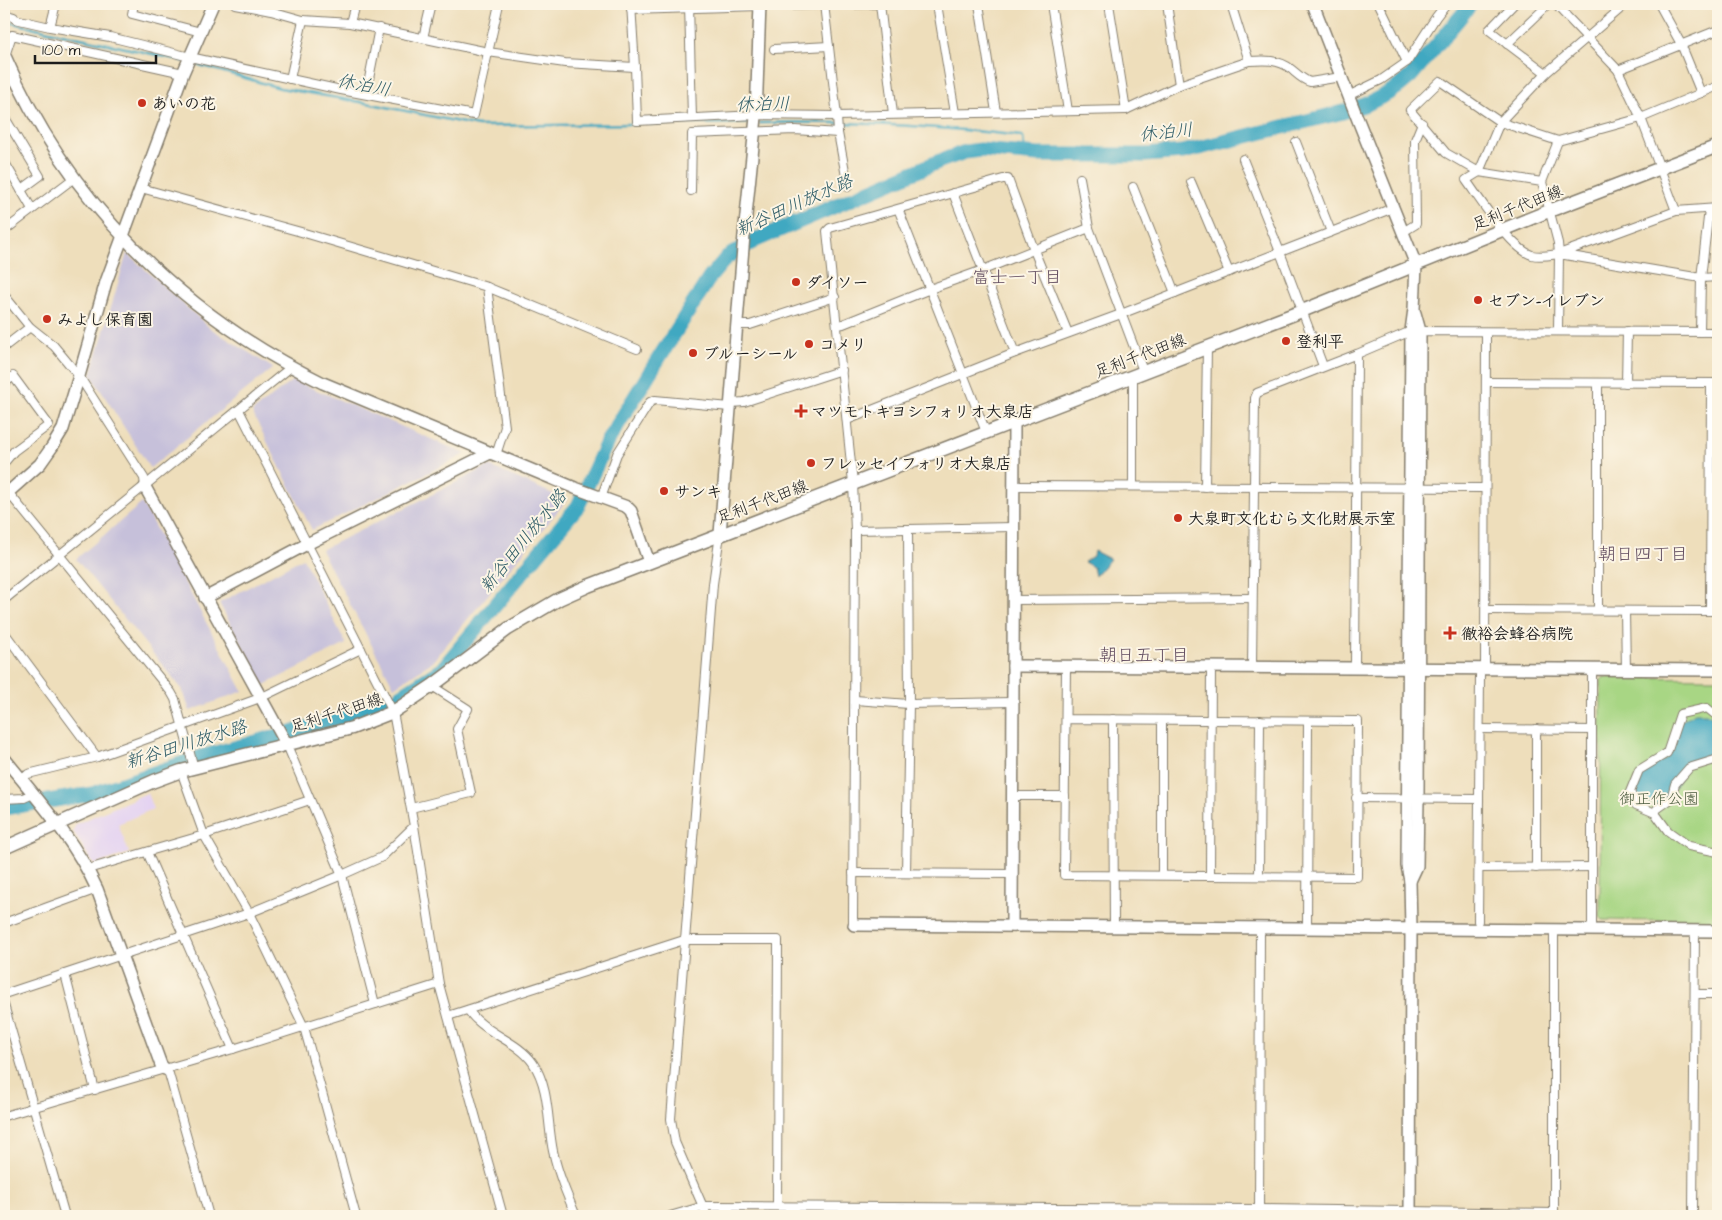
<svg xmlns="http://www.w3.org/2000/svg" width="1722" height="1220" font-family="'Architects Daughter','Klee One',sans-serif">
	<rect width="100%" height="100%" fill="#fcf5e5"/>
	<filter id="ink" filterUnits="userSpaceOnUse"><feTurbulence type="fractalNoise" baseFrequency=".02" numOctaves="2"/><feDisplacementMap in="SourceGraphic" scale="10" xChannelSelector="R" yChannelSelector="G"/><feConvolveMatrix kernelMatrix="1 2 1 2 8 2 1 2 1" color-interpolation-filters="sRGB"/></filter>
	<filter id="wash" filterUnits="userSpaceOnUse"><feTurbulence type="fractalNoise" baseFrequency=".0096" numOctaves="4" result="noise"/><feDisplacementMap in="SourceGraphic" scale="20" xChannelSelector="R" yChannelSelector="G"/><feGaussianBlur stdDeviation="1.12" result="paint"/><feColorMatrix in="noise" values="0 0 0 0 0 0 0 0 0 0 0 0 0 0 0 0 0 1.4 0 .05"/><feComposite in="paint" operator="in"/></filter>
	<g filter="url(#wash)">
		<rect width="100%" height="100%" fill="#eedebb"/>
		<path fill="#e4d3f2" d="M147,793l6,16 -35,15 11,29 -35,12 -21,-34 3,-7z"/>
		<g fill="#c6c0da">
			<path d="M127,253l83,75 63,40 -123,100 -59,-93z"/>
			<path d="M293,380l173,74 -154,76 -60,-118z"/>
			<path d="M489,466l78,34 -135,162 -38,25 -73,-137z"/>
			<path d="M142,503l101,188 -53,20 -8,-22 -106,-130z"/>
			<path d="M303,558l43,86 -82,41 -45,-82z"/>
		</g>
		<path fill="#a8d684" stroke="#627950" d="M1604,677l114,1v244l-115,-2 -3,-3 1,-237z"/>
		<g fill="#41a8c1" stroke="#2e626e">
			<path d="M1094,551l16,8 -15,17 -2,-9 -9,-5 9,-6z"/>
			<path d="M1695,713h11l12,7v37l-30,8 -20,32 -12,7 -18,-3 -3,-3 5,-19 11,-14 14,-5 7,-10 2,-15 8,-15z"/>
		</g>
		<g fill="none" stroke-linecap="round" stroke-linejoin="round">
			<g stroke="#41a8c1" stroke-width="2.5">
				<path d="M4,21l180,40"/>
				<path d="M192,63l88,25 92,16 106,22 159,-2"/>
				<path d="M760,123c87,-2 174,3 261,13l2,2 2,16"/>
				<path d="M650,124l102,-1"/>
			</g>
			<path stroke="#41a8c1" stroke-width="15" d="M4,808l88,-14 109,-37 154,-42 41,-16 46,-30 136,-163 29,-64 50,-81 53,-84 17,-20 29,-17 184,-79 25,-9 16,-2 57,5h107l38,-3 160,-40 24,-8 18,-9 13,-8 13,-11 60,-72"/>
		</g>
	</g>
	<g filter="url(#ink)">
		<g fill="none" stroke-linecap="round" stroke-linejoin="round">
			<g stroke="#857d6c" stroke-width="10">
				<g id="street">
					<path d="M134,4l-2,10 69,18"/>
					<path d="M235,4l36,7 32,9 47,3 138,29 77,11 70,4 -4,-63"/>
					<path d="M689,4l3,114"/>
					<path d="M824,4l13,112 1,17 10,54"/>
					<path d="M880,4l13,110"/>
					<path d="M937,4l18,109"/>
					<path d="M979,4l17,108"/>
					<path d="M1051,4l17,107"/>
					<path d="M1109,4l17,106"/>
					<path d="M1167,4l12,81"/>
					<path d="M1379,4l28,58"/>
					<path d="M1514,4l-25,26 57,43"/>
					<path d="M1555,4l63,66 23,48 35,93 42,-3"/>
					<path d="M1626,4l-80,69 -46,49 -21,50 -33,-19 -36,-43 30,-29 60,41 58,19 83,-23 77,-32"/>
					<path d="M1659,4l22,40 20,49"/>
					<path d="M631,10l129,-4 120,-2"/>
					<path d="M4,14l10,3 1,2 35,8 60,10 80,20 151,33 133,25 25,-111"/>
					<path d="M350,23l5,-19"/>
					<path d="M50,27l6,-23"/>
					<path d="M423,38l8,-34"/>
					<path d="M1507,44l42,-40"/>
					<path d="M774,49l55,-3"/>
					<path d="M5,56l7,-21 171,38"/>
					<path d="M1249,61c15,-1 30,-2 42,8 6,5 12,11 19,13l31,-5"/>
					<path d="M635,67l2,54 119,-6 81,1 289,-6 53,-25 70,-24 -18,-57"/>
					<path d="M1618,70l100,-40"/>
					<path d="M290,79l13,-59"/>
					<path d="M4,84l10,-5"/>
					<path d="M366,94l13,-66"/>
					<path d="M1348,96l33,-16 26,-18 29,-45 10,-13"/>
					<path d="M4,116l36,60 -19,14"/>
					<path d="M1558,141l-16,41 16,61 1,11 117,-43"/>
					<path d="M1296,142l35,90"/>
					<path d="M4,161l28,48"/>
					<path d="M1080,178l9,50"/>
					<path d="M1191,182l38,90"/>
					<path d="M1542,182l-63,-10 -13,8c13,18 45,69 66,75 8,2 19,0 27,-1"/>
					<path d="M1133,187l42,106"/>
					<path d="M141,188l160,44 186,55 150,62"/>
					<path d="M691,191l1,-57 103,-4 43,3"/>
					<path d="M953,193l62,160"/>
					<path d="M899,211l87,221"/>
					<path d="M4,231l70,-53"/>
					<path d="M1403,232l13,-8 -1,-84 7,-17"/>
					<path d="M487,287l18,140 -9,28"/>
					<path d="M4,295l26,32 24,19 25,30 65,102 1,9"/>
					<path d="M737,325h13l85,-28"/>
					<path d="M838,325l5,-1 87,-35 53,-19 106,-42 54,143"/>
					<path d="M1558,330l1,-76 142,24 17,-1"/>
					<path d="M1700,332l1,-54 8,-69"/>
					<path d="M4,347l26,-20"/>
					<path d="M1323,366l-43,-114 113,-44"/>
					<path d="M1133,375v111"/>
					<path d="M1486,382l232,1"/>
					<path d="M1626,383l1,-52"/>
					<path d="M4,384l9,-8 36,49 -35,26 -10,12"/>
					<path d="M731,403l13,-1 98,-32"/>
					<path d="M239,410l154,302 21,114 25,158 64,232"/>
					<path d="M847,420l168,-67 106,-39 159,-62 -37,-93"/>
					<path d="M1013,486l472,2"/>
					<path d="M1205,487l2,-140"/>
					<path d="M8,492l163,200 4,7 19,69"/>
					<path d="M601,498l16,-44 33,-52 5,-2 75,7"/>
					<path d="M855,530l158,-3"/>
					<path d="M4,600l287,-233"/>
					<path d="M1014,600l238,-2"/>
					<path d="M1486,610l232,1"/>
					<path d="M1598,610v-227"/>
					<path d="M1625,611l1,59"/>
					<path d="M1710,611l1,-228"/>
					<path d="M4,632l93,125"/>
					<path d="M1252,668l3,-270 2,-5 100,-39 54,-23 307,1"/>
					<path d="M1355,668l2,-314"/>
					<path d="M1485,669l1,-337"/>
					<path d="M855,700l54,4 103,-2"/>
					<path d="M1718,717l-11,-9 -27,6 -13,39 -28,17 -9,22 6,13 19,8 13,18 21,15 29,6"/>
					<path d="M1066,719l292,2 -1,156 -293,-2 2,-208"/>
					<path d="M1113,719l1,208"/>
					<path d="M1162,720v155"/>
					<path d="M1480,729l112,1"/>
					<path d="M287,745l55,130 33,129"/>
					<path d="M181,771l23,64 45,78 55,114 52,189"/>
					<path d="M22,780l6,-6 69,-17 163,-59 101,-49"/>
					<path d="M1012,796h53"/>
					<path d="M1356,798l123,1"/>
					<path d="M4,799l20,-1 9,-4"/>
					<path d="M411,808l60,-15 -14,-64 11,-20 -36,-23"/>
					<path d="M1655,813l2,-4 14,-10 4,-15 14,-16 29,-9"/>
					<path d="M147,852l86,197"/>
					<path d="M1479,868l113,-1"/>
					<path d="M1536,868v-139"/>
					<path d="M88,869l116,-34 106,-35"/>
					<path d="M853,873l159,1"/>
					<path d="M906,873l3,-169 -1,-174"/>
					<path d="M1210,876l1,-209"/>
					<path d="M1259,876l1,-156"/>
					<path d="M1478,921l2,-246"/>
					<path d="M4,923l93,-34"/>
					<path d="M854,925l-1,-2 2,-393 -2,-47 -26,-252 3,-3 173,-49h5l28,76 32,78"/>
					<path d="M1307,928l1,-207"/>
					<path d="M1592,930v-260"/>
					<path d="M65,974l30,116"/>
					<path d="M4,994l245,-81 93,-38 40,-18 32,-31"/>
					<path d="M1695,994h23"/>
					<path d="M4,1005l61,211"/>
					<path d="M468,1010c3,4 6,8 10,11 16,15 42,23 55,42 17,25 14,59 20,88 5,23 14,44 23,65"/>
					<path d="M448,1016l236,-76h94l-1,266"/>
					<path d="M165,1069l4,5 40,142"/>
					<path d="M4,1116l229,-67 206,-65"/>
					<path d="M670,1216l34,-10 555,3 295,4v-284"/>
					<path d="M707,1216l-32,-74 -4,-23 42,-535 7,-50"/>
					<path d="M1259,1216l1,-288"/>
					<path d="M1693,1216l2,-286"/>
				</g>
			</g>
			<g stroke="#857d6c" stroke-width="14">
				<g id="secondary">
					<path d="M1313,4l45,116 58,145 -2,44 -3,22 -4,535 3,15 1,48 -1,287"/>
					<path d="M4,54c63,147 176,259 319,329l252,105 52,19 4,4 18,51"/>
					<path d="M145,487l142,258"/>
					<path d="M4,496l36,-32 12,-17 11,-18 16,-53 27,-94 77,-209 30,-69"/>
					<path d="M720,534l24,-299 12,-118 4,-113"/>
					<path d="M205,598l102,-54 183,-91"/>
					<path d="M1013,666l705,4"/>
					<path d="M4,758c34,42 70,81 93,131l64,176 4,4"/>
					<path d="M1410,881l7,-15 1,-67 2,-468 -5,-18"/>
					<path d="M854,925l864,6"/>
					<path d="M1012,926l2,-505"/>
				</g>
			</g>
			<g stroke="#857d6c" stroke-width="15">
				<path id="primary" d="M4,848l150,-67 27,-10 171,-43 41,-16 39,-26 76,-57 51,-30 29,-13 714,-275 247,-100 169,-65"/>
			</g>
			<use href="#street" stroke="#fff" stroke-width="8"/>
			<use href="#secondary" stroke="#fff" stroke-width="11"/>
			<use href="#primary" stroke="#fff" stroke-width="12"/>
		</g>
	</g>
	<g fill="#c8321e" stroke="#fcf5e5" stroke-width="2">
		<circle cx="142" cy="103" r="5"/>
		<circle cx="796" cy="282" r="5"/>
		<circle cx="1478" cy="300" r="5"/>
		<circle cx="47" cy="319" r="5"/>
		<circle cx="1286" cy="341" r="5"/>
		<circle cx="809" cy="344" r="5"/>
		<circle cx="693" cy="353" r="5"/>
		<path d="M798.5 403.5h5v5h5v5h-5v5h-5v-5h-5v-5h5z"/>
		<circle cx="811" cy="463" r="5"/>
		<circle cx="664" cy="491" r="5"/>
		<circle cx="1178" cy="518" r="5"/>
		<path d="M1447.5 625.5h5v5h5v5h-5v5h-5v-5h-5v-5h5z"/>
	</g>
	<g text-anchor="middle" stroke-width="4" stroke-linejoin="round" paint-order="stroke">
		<g font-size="16" font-weight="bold" fill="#1c1c1c" stroke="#fcf5e5" text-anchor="start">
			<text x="152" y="109">あいの花</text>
			<text x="806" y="288">ダイソー</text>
			<text x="1488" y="306">セブン-イレブン</text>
			<text x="57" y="325">みよし保育園</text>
			<text x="1296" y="347">登利平</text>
			<text x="819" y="350">コメリ</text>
			<text x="703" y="359">ブルーシール</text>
			<text x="811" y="417">マツモトキヨシフォリオ大泉店</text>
			<text x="821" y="469">フレッセイフォリオ大泉店</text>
			<text x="674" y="497">サンキ</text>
			<text x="1188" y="524">大泉町文化むら文化財展示室</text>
			<text x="1461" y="639">徹裕会蜂谷病院</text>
		</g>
		<g font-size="16" fill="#1c1c1c" stroke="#fcf5e5">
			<text transform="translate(1517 207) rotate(-22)" y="6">足利千代田線</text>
			<text transform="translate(1140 355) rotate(-21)" y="6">足利千代田線</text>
			<text transform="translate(762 501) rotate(-21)" y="6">足利千代田線</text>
			<text transform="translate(336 712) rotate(-18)" y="6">足利千代田線</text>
		</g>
		<g font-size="16" fill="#4d5d40" stroke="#fcf5e5">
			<text x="1659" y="804">御正作公園</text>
		</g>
		<g font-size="18" font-style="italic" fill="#2d5b66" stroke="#fcf5e5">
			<text transform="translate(364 85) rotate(11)" y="6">休泊川</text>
			<text transform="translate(763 104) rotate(-1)" y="6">休泊川</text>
			<text transform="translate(1166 132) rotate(-6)" y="6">休泊川</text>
			<text transform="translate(794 205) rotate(-24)" y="6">新谷田川放水路</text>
			<text transform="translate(523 541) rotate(-51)" y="6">新谷田川放水路</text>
			<text transform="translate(186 744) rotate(-17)" y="6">新谷田川放水路</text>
		</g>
		<g font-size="18" fill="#634e61" stroke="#fcf5e5">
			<text x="1017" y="283">富士一丁目</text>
			<text x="1643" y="560">朝日四丁目</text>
			<text x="1144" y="661">朝日五丁目</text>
		</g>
	</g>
	<rect width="1722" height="1220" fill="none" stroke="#fcf5e5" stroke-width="20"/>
	<path d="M35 55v8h121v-8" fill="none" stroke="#1c1c1c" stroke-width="2.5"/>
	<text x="42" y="55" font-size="15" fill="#1c1c1c" stroke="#fcf5e5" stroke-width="4" paint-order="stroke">100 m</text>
</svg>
